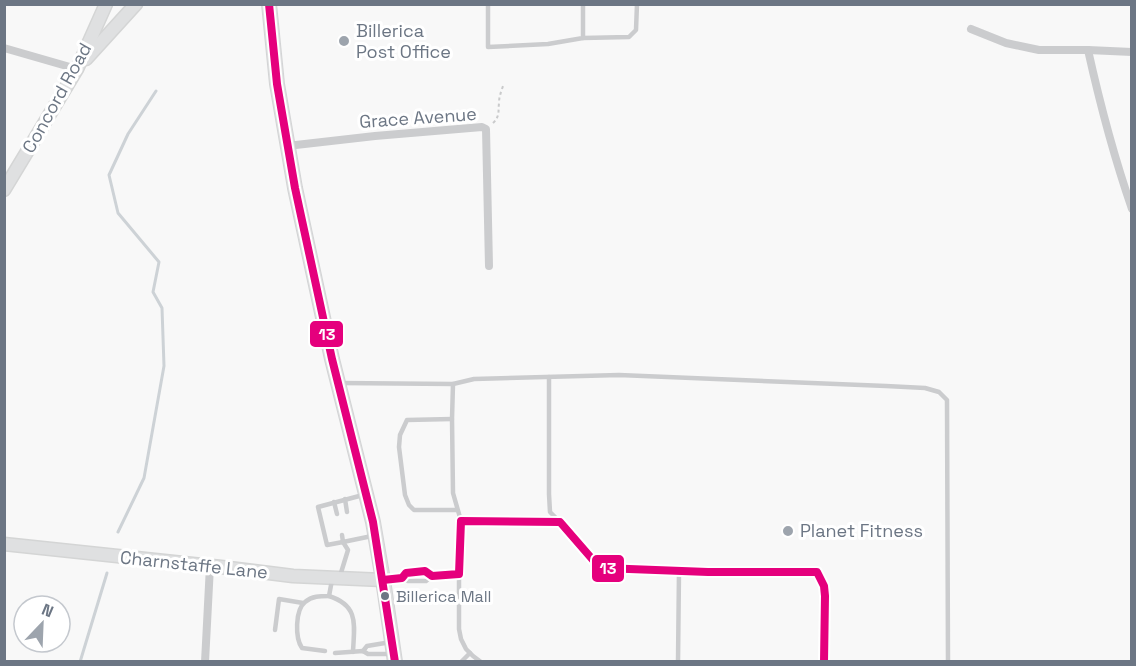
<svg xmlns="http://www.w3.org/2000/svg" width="1136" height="666" font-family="'Space Grotesk',sans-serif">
	<rect width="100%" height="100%" fill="#f8f8f8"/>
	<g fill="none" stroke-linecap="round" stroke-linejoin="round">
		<g stroke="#cdd2d6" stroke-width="3">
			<path d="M118,532l26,-54 20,-112 -2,-58 -9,-16 6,-30 -41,-49 -9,-38 19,-41 28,-43"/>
			<path d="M80,662l27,-89"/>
		</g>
		<g stroke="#d4d5d5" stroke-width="15">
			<g id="secondary">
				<path d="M86,59l50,-55"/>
				<path d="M4,190l73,-121 29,-65"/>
				<path d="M4,544l217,23 72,9 90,4"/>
			</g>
		</g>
		<g stroke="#d3d4d5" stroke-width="16">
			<path id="primary" d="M269,4l8,80 18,104 37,171 41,163 10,58 12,82"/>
		</g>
		<path stroke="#c9cacb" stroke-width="2" stroke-dasharray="3 3" stroke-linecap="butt" d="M493,123c7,-7 5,-11 6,-20 0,-6 2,-11 4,-17"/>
		<g stroke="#cbccce" stroke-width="4.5">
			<path d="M488,4v43l60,-3 35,-6v-34"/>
			<path d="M583,38l46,-1 7,-7 1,-26"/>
			<path d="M549,377v117l1,18 10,10"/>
			<path d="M340,383l113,1 21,-5 145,-4 267,11 39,2 14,4 8,8 1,262"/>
			<path d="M453,384l-1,35 1,74 8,28 -2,53v55l2,10 5,10 7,7 8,6"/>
			<path d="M452,419l-45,1 -7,15 -1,12 6,48 4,10 5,5h43"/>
			<path d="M345,499l2,13"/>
			<path d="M334,502l3,12"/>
			<path d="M461,521l99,1 33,38 10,8 105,4h109l7,14 1,10 -1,66"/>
			<path d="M342,535l1,7 29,-6"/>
			<path d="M340,576l8,-26 -5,-8 -16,3 -9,-38 45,-12"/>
			<path d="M402,578l4,-5 19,-2 7,5"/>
			<path d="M386,580l16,-2 6,3h18l6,-5 27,-2"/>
			<path d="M329,596c31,10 25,30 24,56"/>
			<path d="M275,630l4,-31 24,4"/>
			<path d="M325,651l-23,-3c-7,-10 -7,-38 3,-46 7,-6 15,-6 24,-6l3,-16"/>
			<path d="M363,651l4,-5 24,-4"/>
			<path d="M335,653l28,-2 5,3h23"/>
			<path d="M461,662l9,-9"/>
			<path d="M678,662l1,-91"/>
		</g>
		<g stroke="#cbccce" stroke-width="8">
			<path d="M971,29l35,14 33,7h49l44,2"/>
			<path d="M4,48l73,21"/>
			<path d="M1088,50c12,54 26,107 44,159"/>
			<path d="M287,146l88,-10 107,-9 4,2 3,137"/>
			<path d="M205,662l5,-96"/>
		</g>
		<use href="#secondary" stroke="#dfe0e1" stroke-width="12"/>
		<use href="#primary" stroke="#dfe0e1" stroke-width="14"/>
		<g stroke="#fff" stroke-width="12">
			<g id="bus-1">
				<path d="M269,4l8,80 18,104 37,171 41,163 22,140"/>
				<path d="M383,580l19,-2 4,-5 19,-2 7,5 27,-2 2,-53 99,1 33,38 10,8 105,4h109l7,14 1,10 -1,66"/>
			</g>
		</g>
		<use href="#bus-1" stroke="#e5007d" stroke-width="8"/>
	</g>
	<g fill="#9da4ad" stroke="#fff" stroke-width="2">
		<circle cx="344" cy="41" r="6"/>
		<circle cx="788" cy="531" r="6"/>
	</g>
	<circle fill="#6c7684" stroke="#fff" stroke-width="2" cx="385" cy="596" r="5"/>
	<g text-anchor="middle" stroke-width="6" stroke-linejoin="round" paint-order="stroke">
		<g font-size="16" fill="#6c7684" stroke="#fff" text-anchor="start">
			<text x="396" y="602">Billerica Mall</text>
		</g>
		<g font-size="18" fill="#6c7684" stroke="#fff" text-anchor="start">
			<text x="356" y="37">Billerica<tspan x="356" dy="21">Post Office</tspan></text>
			<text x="800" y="537">Planet Fitness</text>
		</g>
		<g font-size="18" fill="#6c7684" stroke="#fff">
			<text transform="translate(57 98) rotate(-61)" y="6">Concord Road</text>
			<text transform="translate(418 118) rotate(-4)" y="6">Grace Avenue</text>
			<text transform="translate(194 565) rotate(6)" y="6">Charnstaffe Lane</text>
		</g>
	</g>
	<g stroke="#fff" stroke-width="2">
		<rect x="309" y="320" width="35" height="28" rx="6" fill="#e5007d"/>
		<rect x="591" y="554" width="34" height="29" rx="6" fill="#e5007d"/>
	</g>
	<g font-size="16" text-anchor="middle" font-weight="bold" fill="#fff">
		<text x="327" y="340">13</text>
		<text x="608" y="574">13</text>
	</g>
	<rect width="1136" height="666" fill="none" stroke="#6c7684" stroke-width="12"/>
	<g transform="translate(42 624) rotate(23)"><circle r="28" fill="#ffffff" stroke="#c4c8ce" stroke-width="1.5"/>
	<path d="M0-4.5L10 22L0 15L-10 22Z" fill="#9da4ad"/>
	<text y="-9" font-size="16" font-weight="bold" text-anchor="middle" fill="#6c7684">N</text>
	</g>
</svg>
